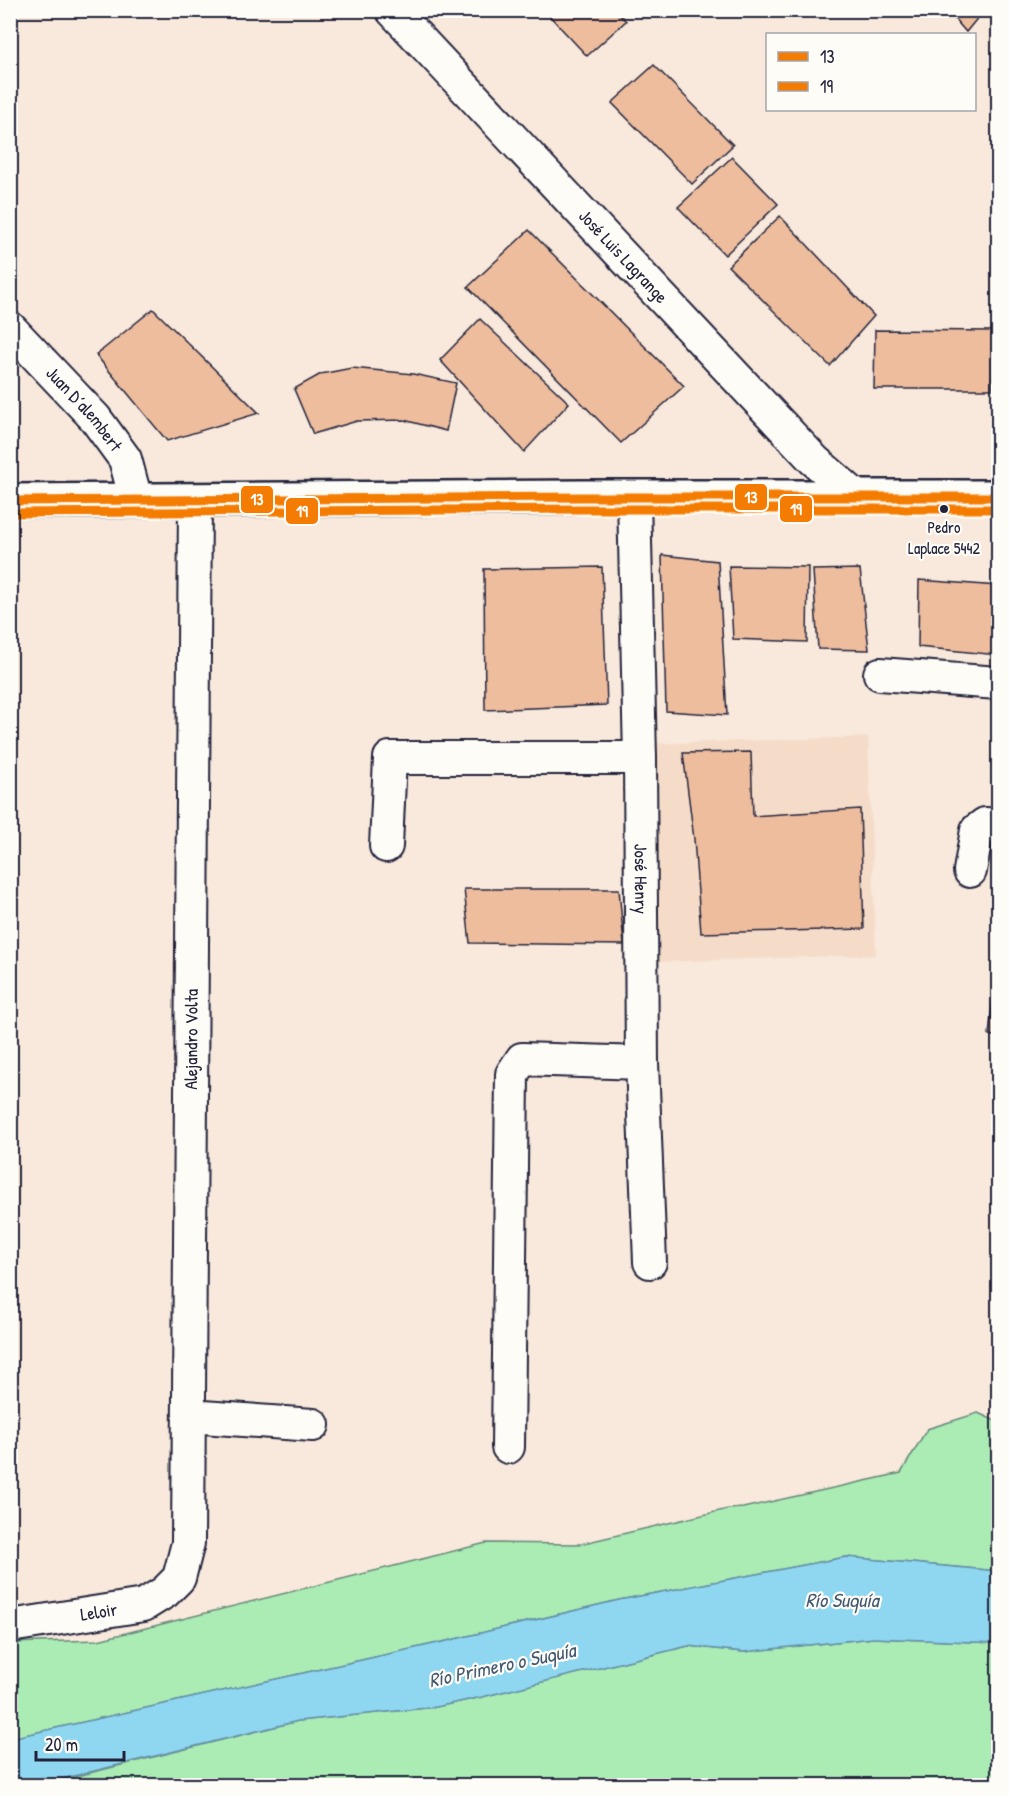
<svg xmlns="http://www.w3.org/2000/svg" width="1009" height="1796" font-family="'Patrick Hand',sans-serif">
	<rect width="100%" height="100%" fill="#f8e9dc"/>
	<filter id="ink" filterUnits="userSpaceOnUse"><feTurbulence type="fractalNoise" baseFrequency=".0167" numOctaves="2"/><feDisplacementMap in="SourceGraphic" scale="12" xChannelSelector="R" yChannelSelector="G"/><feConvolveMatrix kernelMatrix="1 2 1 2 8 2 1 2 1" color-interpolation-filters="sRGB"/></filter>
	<g filter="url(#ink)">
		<path fill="#f5dcc9" d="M868,737l8,218 -220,7 -9,-218z"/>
		<g fill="#abecb5" stroke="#668778" stroke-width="1.5">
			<path d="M978,1413l20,9v149l-152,-14 -227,43 -172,41 -436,97 -1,-95 88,-3 388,-97 94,1 148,-35 15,-1 158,-35 26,-44z"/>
			<path d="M873,1638l125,5v142l-961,1 261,-65 138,-14 46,-10 206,-51 56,6z"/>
		</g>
		<path fill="#8fd7f0" stroke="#638fa8" stroke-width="1.5" d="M846,1557l152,14v72l-125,-5 -129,14 -56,-6 -206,51 -46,10 -138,14 -261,64h-26v-47l436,-97 172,-41z"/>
		<g fill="#edbd9e" stroke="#22223b" stroke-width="1.5">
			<path d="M544,10h71l11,11 -39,35z"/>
			<path d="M947,10h37l-18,22z"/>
			<path d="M654,65l79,80 -41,39 -80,-81z"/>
			<path d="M732,157l46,47 -53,51 -47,-48z"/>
			<path d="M780,216l94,100 -44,50 -102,-100z"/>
			<path d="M529,230l155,156 -63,57 -153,-156z"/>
			<path d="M153,309l106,104 -92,28 -71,-86z"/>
			<path d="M480,319l89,84 -45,49 -84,-92z"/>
			<path d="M875,330l120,1 -3,58h-118z"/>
			<path d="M352,368l61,6 43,9 -10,48 -42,-11 -47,1 -44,13 -19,-45 27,-15z"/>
			<path d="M662,555l56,6 9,154 -61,-4z"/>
			<path d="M729,566l79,1 -1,75 -74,-3z"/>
			<path d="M602,567l5,138 -122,5 -1,-141z"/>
			<path d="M860,569l9,81 -51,-1 -5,-79z"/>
			<path d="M919,580l79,6v69l-80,-8z"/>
			<path d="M751,752l2,64 107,-7 4,120 -163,4 -7,-94 -11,-86z"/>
			<path d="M464,889h155l5,56 -154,-2z"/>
			<path d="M998,952v85l-9,-2z"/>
		</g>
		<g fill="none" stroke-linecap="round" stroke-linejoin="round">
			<g stroke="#22223b" stroke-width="36">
				<g id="minor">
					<path id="s1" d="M392,10l422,450 44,38"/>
					<path id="s2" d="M10,328l85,90 30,41 11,41"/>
					<path id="s3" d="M634,497l6,261 2,305 8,199"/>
					<path d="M880,674l118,9"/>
					<path d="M386,846l4,-88h250"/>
					<path d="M970,871l7,-41 8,-6 13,1"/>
					<path d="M189,1416l124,9"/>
					<path d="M508,1447l4,-373 10,-15 120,4"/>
					<path id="s4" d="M10,1626l134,-21 21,-13 14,-14 9,-35 7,-1042"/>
				</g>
			</g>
			<g stroke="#22223b" stroke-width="38">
				<path id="primary" d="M10,501l574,-4h414"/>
			</g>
			<use href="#minor" stroke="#fdfcf7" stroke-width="32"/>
			<use href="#primary" stroke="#fdfcf7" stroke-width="33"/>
			<g stroke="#fdfcf7" stroke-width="14">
				<path id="bus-1" d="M10,501l574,-4h414"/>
			</g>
			<g stroke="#fdfcf7" stroke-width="14">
				<path id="bus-2" d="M10,513l574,-4h414"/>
			</g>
			<use href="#bus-1" stroke="#f47c03" stroke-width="9"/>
			<use href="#bus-2" stroke="#f47c03" stroke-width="9"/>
		</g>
	</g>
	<circle fill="#22223b" stroke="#fdfcf7" stroke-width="2" cx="944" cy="509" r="5"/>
	<g text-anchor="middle" stroke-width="4.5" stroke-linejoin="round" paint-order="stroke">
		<g font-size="16" fill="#22223b" stroke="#fdfcf7">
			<text x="944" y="533">Pedro<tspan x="944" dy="21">Laplace 5442</tspan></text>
		</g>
		<g font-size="18" fill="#22223b" stroke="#fdfcf7">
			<text dy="6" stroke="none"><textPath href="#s1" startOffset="338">José Luis Lagrange</textPath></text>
			<text dy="6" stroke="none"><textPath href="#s2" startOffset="110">Juan D´alembert</textPath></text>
			<text dy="6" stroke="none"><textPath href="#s3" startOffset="382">José Henry</textPath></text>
			<text dy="6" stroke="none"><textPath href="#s4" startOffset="720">Alejandro Volta</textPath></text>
			<text dy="6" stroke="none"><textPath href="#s4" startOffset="90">Leloir</textPath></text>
		</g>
		<g font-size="20" font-style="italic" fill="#435871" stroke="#fdfcf7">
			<text x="842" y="1607">Río Suquía</text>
			<text transform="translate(502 1665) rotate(-12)" y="7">Río Primero o Suquía</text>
		</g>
	</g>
	<g stroke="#fdfcf7" stroke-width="2">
		<rect x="734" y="483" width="34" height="28" rx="6" fill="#f47c03"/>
		<rect x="240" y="485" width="34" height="29" rx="6" fill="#f47c03"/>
		<rect x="779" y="495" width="34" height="28" rx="6" fill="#f47c03"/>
		<rect x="285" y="497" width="34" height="28" rx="6" fill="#f47c03"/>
	</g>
	<g font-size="16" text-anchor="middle" font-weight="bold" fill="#fff">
		<text x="751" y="503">13</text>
		<text x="257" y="505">13</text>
		<text x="796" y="515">19</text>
		<text x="302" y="517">19</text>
	</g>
	<rect width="1009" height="1796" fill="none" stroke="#fdfcf7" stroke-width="36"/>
	<rect x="18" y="18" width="973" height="1760" fill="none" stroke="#22223b" stroke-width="2" filter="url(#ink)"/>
	<rect x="766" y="33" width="210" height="78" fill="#fdfcf7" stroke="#a5a5ac" stroke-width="1.5"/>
	<rect x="778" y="52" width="30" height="9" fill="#f47c03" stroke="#a5a5ac" stroke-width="1.5"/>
	<text x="820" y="63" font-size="18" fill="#22223b">13</text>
	<rect x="778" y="82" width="30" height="9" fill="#f47c03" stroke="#a5a5ac" stroke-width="1.5"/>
	<text x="820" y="93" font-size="18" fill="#22223b">19</text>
	<path d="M36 1751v9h88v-9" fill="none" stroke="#22223b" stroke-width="3"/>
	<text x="45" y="1751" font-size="18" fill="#22223b" stroke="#fdfcf7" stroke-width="4.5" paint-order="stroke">20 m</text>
</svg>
